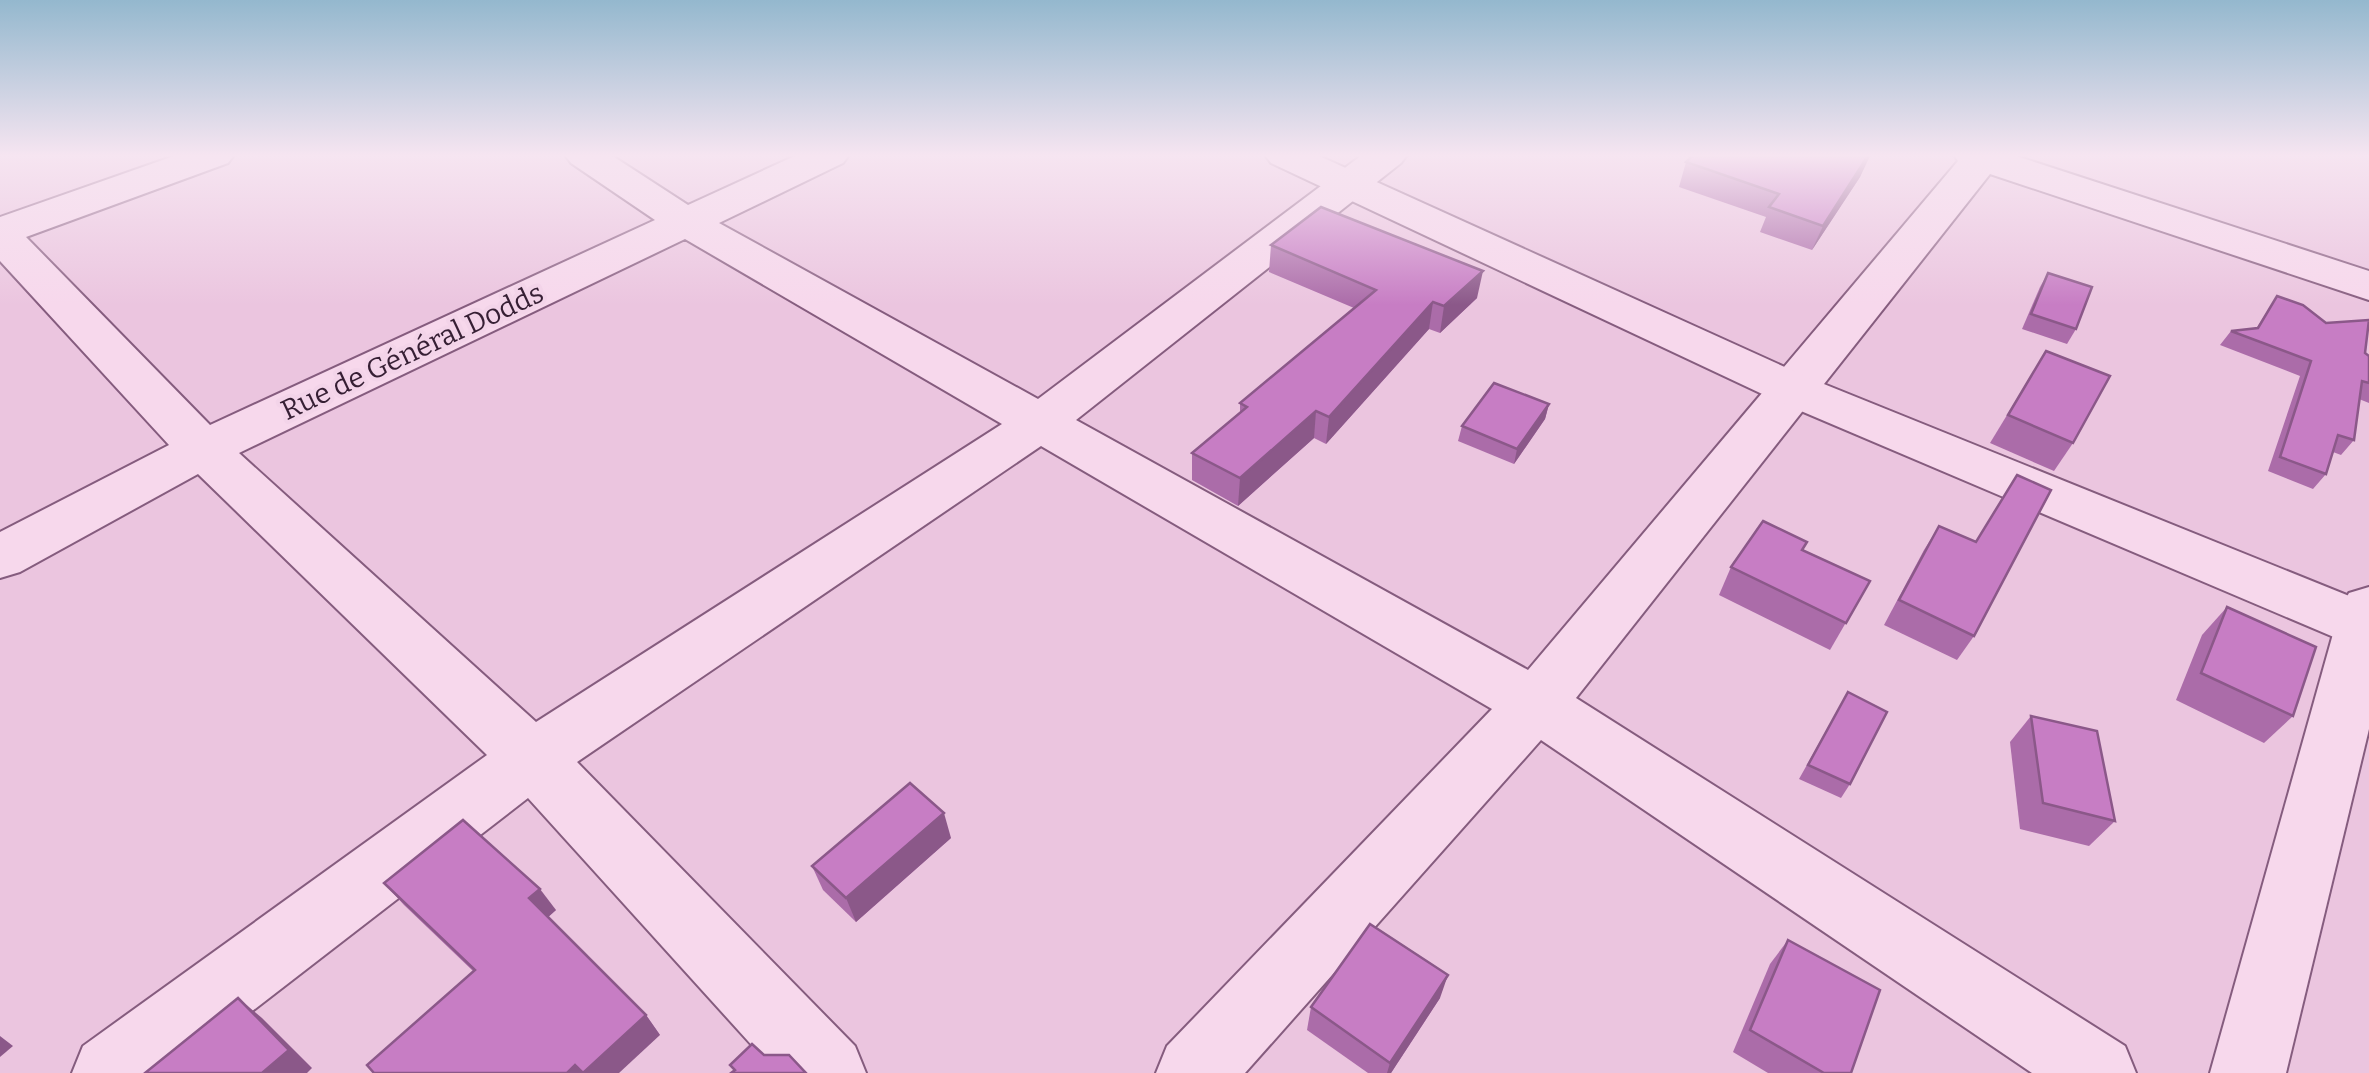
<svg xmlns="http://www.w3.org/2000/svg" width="2369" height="1073" font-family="Bitter,serif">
	<rect width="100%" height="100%" fill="#ebc5df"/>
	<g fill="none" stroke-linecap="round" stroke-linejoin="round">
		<g stroke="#855c7e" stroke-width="4">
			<g id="minor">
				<path d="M177,155h57l-6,8 -202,74 184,188 445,-205 -84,-57 -6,-8h46l77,50 109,-50h52l-6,8 -124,60 319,176 324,-244h45l-6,8 -325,257 452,250 430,-509 -4,-6h59l356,116v29l-379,-126 -414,524 549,348 11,27h-104l-491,-333 -296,333h-89l11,-27 325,-337 -451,-263 -464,316 278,284 11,27h-89l-249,-275 -356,275h-100l11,-27 404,-291 -289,-281 -178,98 -20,6v-46l169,-87 -169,-184v-44zM685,239l317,185 -466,298 -297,-269z"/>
				<path d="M2369,587v142l-83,344h-76l130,-464 9,-16z"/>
			</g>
		</g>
		<g stroke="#855c7e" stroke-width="4">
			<path id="tertiary" d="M1265,155h52l492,223 560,226v48l-594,-252 -504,-237z"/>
		</g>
		<use href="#minor" fill="#f7d8ec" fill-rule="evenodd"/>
		<use href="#tertiary" fill="#f7d8ec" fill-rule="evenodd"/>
	</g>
	<g fill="#ab6ca9">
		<path d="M1866,161l-6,16 -48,73 -52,-18 6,-15 -87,-30 7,-25z"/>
		<path d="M1271,245l206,53 -37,35 -11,-4 -103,115 -12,-6 -76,68 -46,-26v-27l48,-40v-10l114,-95 -85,-36z"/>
		<path d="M2048,273l28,56 -9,15 -45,-15 18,-42z"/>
		<path d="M2277,296l92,60v47l-10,-4 -5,41 -13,15 -8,-3 -7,22 -13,15 -45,-18 32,-95 -80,-31 11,-14 25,-2z"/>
		<path d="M2046,351l27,92 -19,28 -64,-28z"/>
		<path d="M1549,404l-4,15 -31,45 -56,-23 4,-15z"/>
		<path d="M1939,526l35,110 -17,24 -73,-35 40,-75z"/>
		<path d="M1803,550l67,31 -40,69 -111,-55 12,-28z"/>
		<path d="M2227,607l66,109 -29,27 -88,-43 26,-65z"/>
		<path d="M1848,692l2,92 -9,14 -42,-19z"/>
		<path d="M2031,716l84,105 -26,25 -69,-17 -10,-87z"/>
		<path d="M951,838l-95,84 -33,-32 -11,-24z"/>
		<path d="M384,883l172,27 -8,7 98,98 14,20 -187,-64 -69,-66z"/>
		<path d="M1788,940l63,133h-83l-35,-21 37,-88z"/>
		<path d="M1440,998l-49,75h-23l-61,-43 4,-23z"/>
	</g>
	<g fill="#8b5889">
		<path d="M1865,154h6l-11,23 -48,73 11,-24z"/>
		<path d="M1483,271l-6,27 -37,35 4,-27z"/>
		<path d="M1433,302l-4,27 -103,115 3,-27z"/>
		<path d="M1549,404l-4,15 -31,45 3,-15z"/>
		<path d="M1316,411l-2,27 -76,68 2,-28z"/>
		<path d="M944,813l7,25 -95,84 -10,-24z"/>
		<path d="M540,889l16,21 -10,9 -17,-21z"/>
		<path d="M1448,975l-8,23 -49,75h-4l3,-10z"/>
		<path d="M238,998l24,20 50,50 -5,5h-45z"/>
		<path d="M646,1015l14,20 -41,38h-36z"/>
		<path d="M0,1036l13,10 -13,11z"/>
		<path d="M575,1065l7,8h-15z"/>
	</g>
	<g fill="#c77dc4" stroke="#8b5889" stroke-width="2.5">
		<path d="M1694,154h175l-46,72 -54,-19 10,-13 -93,-32z"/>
		<path d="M1321,207l162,64 -39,35 -11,-4 -104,115 -13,-6 -76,67 -48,-25 55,-46 -7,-4 136,-113 -105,-45z"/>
		<path d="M2048,273l44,14 -16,42 -45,-15z"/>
		<path d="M2277,296l26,9 23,18 43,-3 -4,33 4,3v27l-7,-2 -8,59 -16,-5 -12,39 -46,-17 31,-96 -80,-30 27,-3z"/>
		<path d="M2046,351l64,25 -37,67 -65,-28z"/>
		<path d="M1494,383l55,21 -32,45 -55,-23z"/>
		<path d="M2017,475l34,15 -77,146 -75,-36 40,-74 37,16z"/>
		<path d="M1763,521l44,21 -5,8 68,31 -24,42 -115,-56z"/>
		<path d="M2227,607l89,40 -23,69 -92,-43z"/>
		<path d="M1848,692l39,20 -37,72 -42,-19z"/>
		<path d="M2031,716l66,15 18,90 -72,-18z"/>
		<path d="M910,783l34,30 -98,85 -34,-32z"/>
		<path d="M463,820l77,69 -11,9 117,117 -63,58 -8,-8 -8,8h-193l-7,-8 108,-95 -91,-87z"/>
		<path d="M1370,924l78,51 -58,88 -79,-56z"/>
		<path d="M1788,940l92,50 -29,83h-27l-74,-43z"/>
		<path d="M238,998l51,52 -27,23h-117z"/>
		<path d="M752,1044l12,11h25l17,18h-75l4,-3 -5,-5z"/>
	</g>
	<linearGradient id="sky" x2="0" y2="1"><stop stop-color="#94b8ce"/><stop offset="0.51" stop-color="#f6e5f1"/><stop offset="1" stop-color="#f6e5f1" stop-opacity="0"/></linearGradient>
	<rect width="2369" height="305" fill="url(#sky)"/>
	<g text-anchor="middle" stroke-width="8" stroke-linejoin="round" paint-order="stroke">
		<g font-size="28" fill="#361f34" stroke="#f3d4e9">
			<text transform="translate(412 351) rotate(-25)" y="10">Rue de Général Dodds</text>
		</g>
	</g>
</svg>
